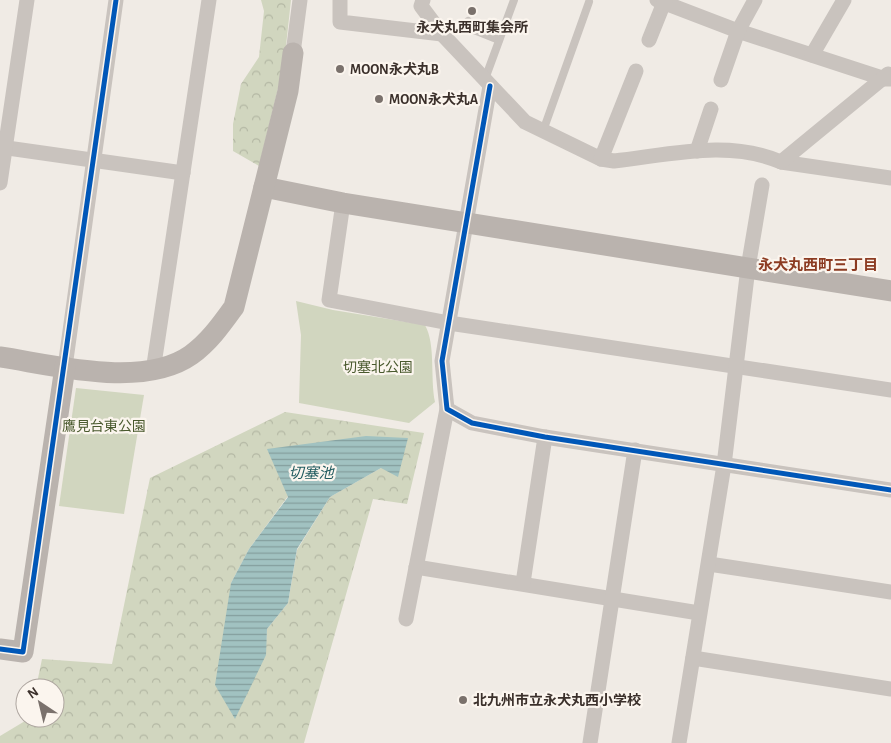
<svg xmlns="http://www.w3.org/2000/svg" width="891" height="743" font-family="'Alegreya Sans','Noto Sans JP',sans-serif">
	<defs>
		<pattern id="forest-crowns" width="20" height="18" patternUnits="userSpaceOnUse" patternTransform="scale(1.25)"><rect width="20" height="18" fill="#d1d6bf"/><path d="M2 6a3 3 0 1 1 6 0M12 15a3 3 0 1 1 6 0" fill="none" stroke="#b4b8a4"/></pattern>
		<pattern id="water-rules" width="6" height="5" patternUnits="userSpaceOnUse" patternTransform="scale(1.25)"><rect width="6" height="5" fill="#a1c2c1"/><path d="M0 2.5h6" fill="none" stroke="#849e9d"/></pattern>
	</defs>
	<rect width="100%" height="100%" fill="#f0ebe5"/>
	<g fill="url(#forest-crowns)" fill-rule="evenodd">
		<path d="M261,0h30l-7,64 -25,102 -26,-15v-27l8,-40 18,-27 5,-46z"/>
		<path d="M285,412l139,21 -17,71 -34,-5 -69,244h-304v-7l30,-18h25v-30h-19l6,-29 70,5 38,-186zM408,438l-27,30 -51,29 -33,53 -9,53 -21,26 -2,26 -31,63 -3,-135 18,-34 39,-53z"/>
	</g>
	<g fill="#d1d6bf">
		<path d="M296,301l37,9 92,15c11,20 5,53 10,77l-26,21 -110,-20 2,-68z"/>
		<path d="M76,388l68,7 -20,119 -65,-8z"/>
	</g>
	<path fill="url(#water-rules)" d="M366,436l42,2 -10,39 -17,-9 -51,29 -33,52 -9,54 -21,26 -1,26 -31,64 -20,-34 16,-102 18,-34 39,-52 -21,-48z"/>
	<g fill="none" stroke-linecap="round" stroke-linejoin="round">
		<g stroke="#c9c3be" stroke-width="8">
			<path d="M468,21l6,9 25,10"/>
			<path d="M485,79l29,-79"/>
			<path d="M543,131l46,-129"/>
		</g>
		<g stroke="#c9c3be" stroke-width="15">
			<path d="M340,0v22l102,12"/>
			<path d="M423,0l-2,6 21,28 83,88 76,37 13,2c55,-6 115,-22 167,1l110,16"/>
			<path d="M657,0l81,31 147,48h6"/>
			<path d="M649,40l16,-40"/>
			<path d="M293,53l7,-53"/>
			<path d="M812,55l32,-55"/>
			<path d="M721,80l17,-49 17,-31"/>
			<path d="M490,86l-48,275 5,48 25,14 73,14 346,53"/>
			<path d="M0,147l183,26"/>
			<path d="M697,151l14,-42"/>
			<path d="M601,159l35,-88"/>
			<path d="M781,162l107,-88"/>
			<path d="M0,183l27,-183"/>
			<path d="M343,203l-14,97 120,23 442,67"/>
			<path d="M65,367l51,-367"/>
			<path d="M153,371l56,-371"/>
			<path d="M709,564l182,28"/>
			<path d="M416,567l283,46"/>
			<path d="M523,583l22,-146"/>
			<path d="M406,619l41,-210"/>
			<path d="M693,658l198,31"/>
			<path d="M590,743l45,-293"/>
			<path d="M679,743l45,-278 24,-197 14,-83"/>
		</g>
		<g stroke="#bab3ae" stroke-width="21">
			<path d="M264,187l79,16 548,88"/>
			<path d="M0,357c54,8 143,32 191,-2 18,-13 30,-30 43,-48l54,-216 5,-38"/>
			<path d="M0,649l23,3 42,-285"/>
		</g>
		<g stroke="#fbf5ee" stroke-width="8">
			<g id="cycleway">
				<path d="M490,86l-48,275 5,48 25,14 73,14 346,53"/>
				<path d="M0,649l23,3 93,-652"/>
			</g>
		</g>
		<use href="#cycleway" stroke="#0057b8" stroke-width="5"/>
	</g>
	<g fill="#7a716c" stroke="#fbf5ee" stroke-width="2">
		<circle cx="472" cy="11" r="5"/>
		<circle cx="340" cy="69" r="5"/>
		<circle cx="379" cy="99" r="5"/>
		<circle cx="463" cy="700" r="5"/>
	</g>
	<g text-anchor="middle" stroke-width="4.5" stroke-linejoin="round" paint-order="stroke">
		<g font-size="14" font-weight="bold" fill="#3b302b" stroke="#fbf5ee" text-anchor="start">
			<text x="472" y="32" text-anchor="middle">永犬丸西町集会所</text>
			<text x="350" y="74">MOON永犬丸B</text>
			<text x="389" y="104">MOON永犬丸A</text>
			<text x="473" y="705">北九州市立永犬丸西小学校</text>
		</g>
		<g font-size="14" fill="#4a5a2e" stroke="#fbf5ee">
			<text x="378" y="372">切塞北公園</text>
			<text x="104" y="431">鷹見台東公園</text>
		</g>
		<g font-size="15" font-weight="bold" fill="#8c3b22" stroke="#fbf5ee">
			<text x="818" y="270">永犬丸西町三丁目</text>
		</g>
		<g font-size="15" font-style="italic" fill="#1f5a5e" stroke="#fbf5ee">
			<text x="311" y="478">切塞池</text>
		</g>
	</g>
	<g transform="translate(40 703) rotate(325)"><circle r="24" fill="#fbf5ee" stroke="#aea6a0"/>
	<path d="M0-4L9 19L0 12L-9 19Z" fill="#7a716c"/>
	<text y="-8" font-size="14" font-weight="bold" text-anchor="middle" fill="#3b302b">N</text>
	</g>
</svg>
